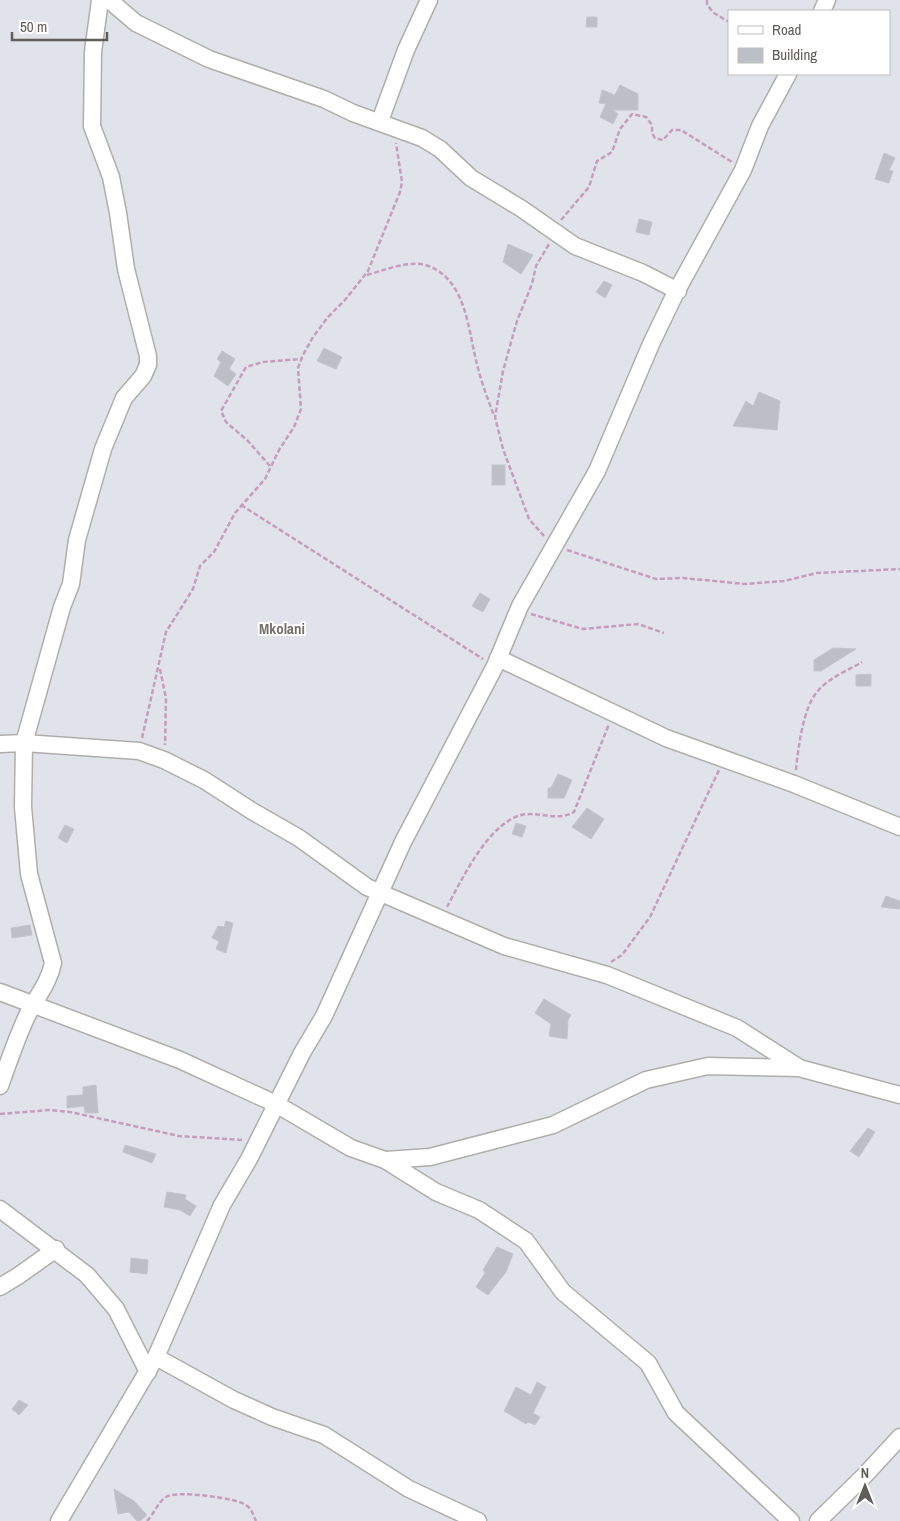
<svg xmlns="http://www.w3.org/2000/svg" width="900" height="1521" font-family="'Archivo Narrow',sans-serif">
	<rect width="100%" height="100%" fill="#e1e3eb"/>
	<g fill="#bdbfc6" stroke="#c0c5cf">
		<path d="M587,17h10v10h-11z"/>
		<path d="M620,85l18,9v16h-25l5,4 -5,10 -13,-7 6,-13 -7,-1 3,-13 13,5z"/>
		<path d="M884,153l11,5 -6,12 4,1 -4,12 -14,-4z"/>
		<path d="M639,219l13,3 -3,13 -13,-3z"/>
		<path d="M508,244l25,11 -12,19 -18,-12z"/>
		<path d="M604,281l8,4 -7,13 -9,-6z"/>
		<path d="M324,348l18,9 -6,12 -19,-8z"/>
		<path d="M222,351l13,8 -6,10 7,5 -8,12 -14,-10 7,-14 -4,-3z"/>
		<path d="M759,392l21,9 -3,29 -44,-4 13,-25 7,5z"/>
		<rect x="492" y="465" width="13" height="20"/>
		<path d="M480,593l10,6 -7,13 -11,-6z"/>
		<path d="M833,648l23,1 -35,22h-7v-11z"/>
		<path d="M871,674v12h-15v-11z"/>
		<path d="M558,774l14,6 -8,18h-16v-10h3z"/>
		<path d="M587,808l17,11 -13,20 -19,-12z"/>
		<path d="M516,823l10,3 -4,11 -10,-3z"/>
		<path d="M65,825l9,4 -7,14 -9,-5z"/>
		<path d="M886,896l14,5v8l-19,-2z"/>
		<path d="M226,921l7,2 -7,30 -10,-4 3,-8 -7,-3 6,-12 6,1z"/>
		<path d="M30,925l2,10 -20,3 -1,-10z"/>
		<path d="M544,999l27,16 -3,5 -1,19 -18,-3 2,-12 -16,-11z"/>
		<path d="M96,1085l2,28h-13l-1,-7 -17,2v-12l16,-1v-8z"/>
		<path d="M868,1128l7,4 -16,25 -9,-6z"/>
		<path d="M125,1145l31,9 -4,9 -29,-11z"/>
		<path d="M167,1192l19,3 -1,4 11,7 -6,10 -10,-6 -16,-3z"/>
		<path d="M497,1247l16,7 -7,18 -18,23 -12,-8 9,-14 -2,-3z"/>
		<path d="M131,1258l17,2 -1,14 -17,-2z"/>
		<path d="M537,1382l9,5 -13,26 7,4 -5,8 -7,-3 -2,2 -22,-13 12,-24 15,8z"/>
		<path d="M19,1400l9,5 -9,10 -7,-6z"/>
		<path d="M114,1489l20,12 13,14 -7,6h-3l-8,-9 -11,2z"/>
	</g>
	<g fill="none" stroke-linecap="round" stroke-linejoin="round">
		<g stroke="#b0aeaa" stroke-width="19">
			<g id="minor">
				<path d="M109,0l27,23 73,36 115,40 29,14 69,25 18,11 31,29 51,31 53,37 68,27 35,18"/>
				<path d="M822,11l5,-11"/>
				<path d="M380,121l26,-71 23,-50"/>
				<path d="M498,658l168,80 128,46 106,43"/>
				<path d="M0,744l24,-1 115,8 25,9 40,20 48,31 47,27 68,49 137,59 103,29 130,53 61,39"/>
				<path d="M0,992l180,68 96,44 75,44 34,12 45,-3 123,-32 93,-45 62,-14 91,2 101,27"/>
				<path d="M0,1086c8,-23 16,-46 26,-68 9,-20 23,-34 27,-55l-24,-89 -6,-67 1,-64 38,-136 9,-23 6,-44 26,-91 21,-51 19,-22 5,-11v-9l-22,-87 -8,-56 -7,-36 -19,-51 1,-74 7,-52"/>
				<path d="M385,1160l51,32 43,18 47,31 37,51 85,71 28,50 115,108"/>
				<path d="M0,1209l87,66 29,34 32,63"/>
				<path d="M0,1287l18,-11 38,-27"/>
				<path d="M156,1357l78,43 38,17 52,18 85,54 69,32"/>
				<path d="M59,1521l97,-164 66,-152 27,-46 53,-106 22,-37 79,-174 92,-176 25,-60 77,-135 54,-127 24,-50 68,-124 17,-44 28,-52"/>
				<path d="M818,1521l47,-46 35,-38"/>
			</g>
		</g>
		<g stroke="#c69dbb" stroke-width="2.5" stroke-dasharray="5 2.5" stroke-linecap="butt">
			<path d="M707,0v5l7,8 15,9"/>
			<path d="M561,220l28,-33 8,-26 15,-9 8,-23 12,-15 14,3 6,8v8l3,5 8,2 9,-10h9l51,32"/>
			<path d="M367,275c18,-5 46,-17 64,-8 36,16 37,64 46,97 4,18 11,35 17,52"/>
			<path d="M270,466l-22,-25 -22,-19 -5,-11 25,-44 17,-5 38,-3"/>
			<path d="M241,505l242,154"/>
			<path d="M544,536l-15,-17 -26,-70 -8,-32 8,-46 14,-50 15,-37 4,-18 13,-22"/>
			<path d="M567,550l89,29 27,-1 62,6 39,-3 33,-8 83,-4"/>
			<path d="M531,614l52,15 55,-5 26,9"/>
			<path d="M160,669l6,29 -1,47"/>
			<path d="M142,738l24,-106 27,-43 7,-23 14,-14 21,-39 30,-34 14,-29 15,-23 7,-18 -3,-41 5,-13 10,-18 15,-20 17,-17 23,-29 32,-79 2,-10 -6,-39"/>
			<path d="M796,770c2,-21 7,-62 21,-78 11,-14 30,-21 45,-30"/>
			<path d="M447,907c15,-28 41,-83 74,-92 18,-4 37,7 53,-3l35,-88"/>
			<path d="M611,962l11,-7 28,-38 69,-147"/>
			<path d="M0,1114l49,-4 21,2 109,24 64,4"/>
			<path d="M147,1521c7,-7 11,-19 19,-24 9,-7 71,1 80,8 6,4 7,10 10,16"/>
		</g>
		<use href="#minor" stroke="#fff" stroke-width="16"/>
	</g>
	<g text-anchor="middle" stroke-width="4" stroke-linejoin="round" paint-order="stroke">
		<g font-size="15" font-weight="bold" fill="#726e6a" stroke="#fff">
			<text x="282" y="634">Mkolani</text>
		</g>
	</g>
	<rect x="728" y="10" width="162" height="65" fill="#ffffff" stroke="#bfbebd"/>
	<rect x="738" y="26" width="25" height="8" fill="#ffffff" stroke="#bfbebd"/>
	<text x="772" y="35" font-size="15" fill="#605d59">Road</text>
	<rect x="738" y="48" width="25" height="15" fill="#bdbfc6" stroke="#bfbebd"/>
	<text x="772" y="60" font-size="15" fill="#605d59">Building</text>
	<g transform="translate(865 1486)" stroke="#ffffff" stroke-width="4" paint-order="stroke">
	<path d="M0-4L9 19L0 12L-9 19Z" fill="#605d59"/>
	<text y="-8" font-size="14" font-weight="bold" text-anchor="middle" fill="#605d59">N</text>
	</g>
	<path d="M12 32v8h95v-8" fill="none" stroke="#605d59" stroke-width="2.5"/>
	<text x="20" y="32" font-size="15" fill="#605d59" stroke="#ffffff" stroke-width="4" paint-order="stroke">50 m</text>
</svg>
